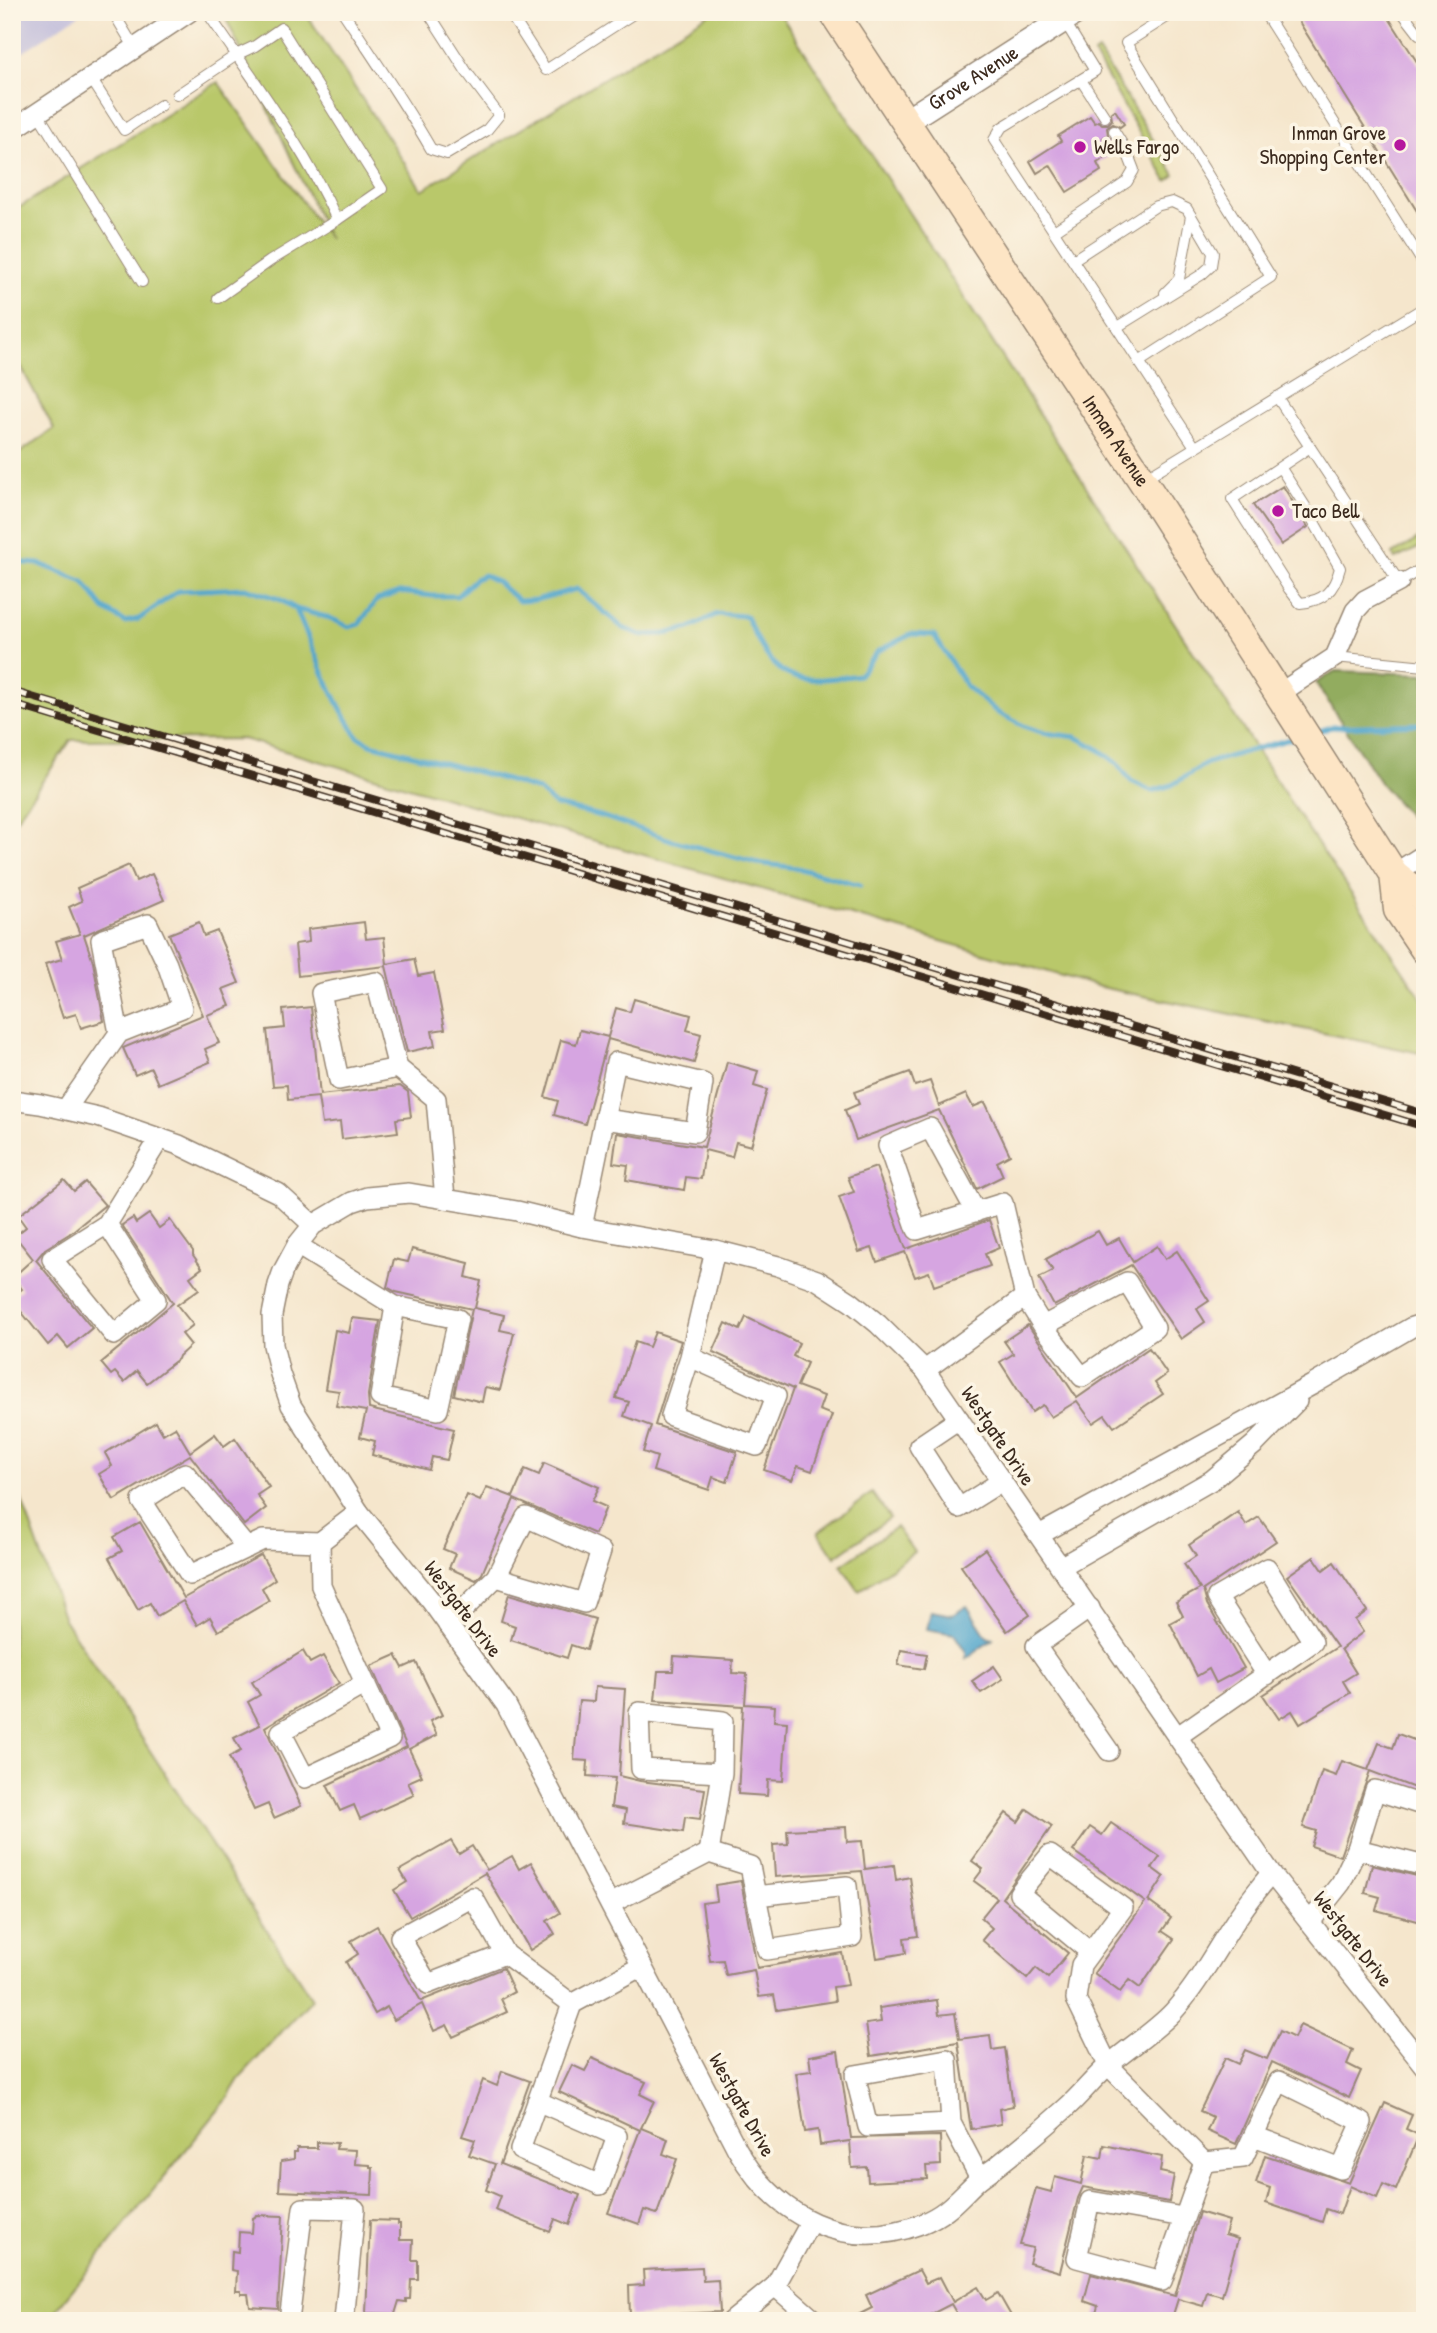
<svg xmlns="http://www.w3.org/2000/svg" width="1437" height="2333" font-family="'Patrick Hand',sans-serif">
	<rect width="100%" height="100%" fill="#fcf5e5"/>
	<filter id="ink" filterUnits="userSpaceOnUse"><feTurbulence type="fractalNoise" baseFrequency=".0143" numOctaves="2"/><feDisplacementMap in="SourceGraphic" scale="14" xChannelSelector="R" yChannelSelector="G"/><feConvolveMatrix kernelMatrix="1 2 1 2 8 2 1 2 1" color-interpolation-filters="sRGB"/></filter>
	<filter id="wash" filterUnits="userSpaceOnUse"><feTurbulence type="fractalNoise" baseFrequency=".00686" numOctaves="4" result="noise"/><feDisplacementMap in="SourceGraphic" scale="28" xChannelSelector="R" yChannelSelector="G"/><feGaussianBlur stdDeviation="1.57" result="paint"/><feColorMatrix in="noise" values="0 0 0 0 0 0 0 0 0 0 0 0 0 0 0 0 0 1.4 0 .05"/><feComposite in="paint" operator="in"/></filter>
	<g filter="url(#wash)">
		<rect width="100%" height="100%" fill="#f5e6cc"/>
		<path fill="#c4c0db" d="M12,12h71l-71,47z"/>
		<g fill="#b9c86a" stroke="#7a7944" stroke-width="2">
			<path d="M223,12h82l117,178 290,-178h67l530,819 116,172v51l-325,-67 -857,-248 -172,1 -59,85v-367l42,-29 -42,-79v-138l206,-130 111,157z"/>
			<path d="M1098,51l77,124 -8,6 -73,-127z"/>
			<path d="M1425,535v10l-30,14 -2,-5z"/>
			<path d="M12,1473l52,146 248,380 -71,77 -16,26 -178,219h-35z"/>
			<path d="M872,1493l18,25 -55,39 -17,-25z"/>
			<path d="M896,1527l18,25 -55,39 -18,-26z"/>
		</g>
		<path fill="#92ac5e" stroke="#666b3e" stroke-width="2" d="M1336,671l89,3v153l-4,3 -40,-46 -65,-101z"/>
		<path fill="#50a5cc" stroke="#466875" stroke-width="2" d="M967,1606l20,31 6,2 -27,19v-6l-12,-18 -27,-5 4,-18 21,4z"/>
		<g fill="none" stroke-linecap="round" stroke-linejoin="round">
			<g stroke="#50a5cc" stroke-width="5">
				<path d="M12,562l28,2 44,18 20,27 21,13 14,-3 39,-28 67,-3 34,11 17,10 34,9 19,9 10,-3 18,-24 23,-8 33,4h24l18,-17 9,-4 12,6 23,20 16,-1 42,-11 46,39 19,7 23,-1 25,-6 27,-14 29,2c30,66 42,69 113,59l19,-24 34,-17 22,1 32,51 32,27 28,14 19,6 31,4 21,11 20,15 14,18 21,10 20,-6 35,-22 90,-26"/>
				<path d="M296,609l28,66 17,34 16,27 14,8 118,31 49,15 17,15 46,11 70,24 86,23 40,5 63,17"/>
				<path d="M1313,733l18,-6 94,-3"/>
			</g>
		</g>
		<g id="blocks">
			<g fill="#d6a5e1">
				<path d="M1293,12h92l34,53 6,-3v162z"/>
				<path d="M1115,110l9,14 -4,3 -7,-3 -6,4 1,7 -5,3 10,15 -16,10 4,8 -34,21 -17,-27 -13,8 -7,-12 31,-20 -3,-5 32,-20 5,7 4,-2 3,3h6l4,-4 -1,-7z"/>
				<path d="M1283,486l25,41 -27,18 -28,-40z"/>
				<path d="M129,865l7,16 16,-7 12,26 -80,35 9,27 11,59 -23,7 -5,-14 -13,4 -18,-54 17,-5 -6,-18 24,-7 -11,-27 13,-6 -5,-13z"/>
				<path d="M199,922l5,14 13,-5 22,52 -16,6 7,17 -23,9 12,28 -14,6 5,13 -52,22 -7,-16 -16,7 -12,-27 80,-33 -34,-81z"/>
				<path d="M364,922l2,17 18,-2 3,27 27,-5 4,17 16,-3 11,56 -13,2 3,15 -28,6 -21,-86 -88,10 -3,-32 14,-2 -1,-13z"/>
				<path d="M634,999l57,16 -4,15 14,4 -7,29 -86,-24 -23,85 -31,-9 4,-14 -13,-4 16,-57 15,4 4,-14 28,7 8,-29 14,4z"/>
				<path d="M311,1007l9,88 80,-9 8,6 3,25 -15,2 2,13 -56,7 -2,-17 -18,2 -4,-27 -30,3 -1,-15 -14,1 -6,-56 18,-2 -2,-18z"/>
				<path d="M727,1062l31,9 -4,15 13,4 -16,56 -15,-4 -4,15 -27,-7 -4,29 -15,-2 -2,13 -58,-10 2,-15 -15,-2 4,-30 87,14z"/>
				<path d="M910,1072l5,14 15,-5 9,25 27,-12 7,13 12,-5 25,53 -13,7 6,14 -26,13 -38,-79 -83,30 -11,-30 14,-6 -5,-12z"/>
				<path d="M876,1167l30,82 83,-29 10,28 -14,6 5,12 -56,20 -5,-14 -14,5 -10,-25 -28,10 -5,-14 -13,4 -20,-55 15,-5 -6,-15z"/>
				<path d="M64,1180l10,11 11,-9 20,23 -36,29 -24,15 -9,11 56,68 -24,20 -10,-12 -10,9 -36,-45v-3l10,-8 -9,-12 20,-18 -18,-23 11,-9 -8,-11z"/>
				<path d="M149,1214l10,14 11,-8 23,31v4l9,13 -12,9 9,12 -22,16 16,20 -11,9 9,11 -12,11 -1,3 -31,24 -10,-12 -13,11 -9,-10 -4,3 -10,-12 72,-60 -51,-78 11,-7 3,5z"/>
				<path d="M1098,1231l8,14 13,-7 14,24 24,-16 8,13 12,-8 32,50 -12,8 8,13 -24,17 -50,-74 -77,41 -15,-28 14,-7 -7,-12z"/>
				<path d="M412,1249l57,14 -3,14 15,4 -6,27 29,7 -4,15 14,3 -14,57 -15,-3 -3,15 -28,-7 18,-86 -76,-17 -9,-5 7,-28 14,3z"/>
				<path d="M746,1317l53,26 -6,13 14,7 -10,23 27,10 -5,14 13,5 -20,56 -14,-5 -6,14 -28,-10 29,-81 -80,-37 13,-29 14,7z"/>
				<path d="M352,1318l28,3 -12,74 1,14 85,20 -7,31 -15,-3 -3,13 -57,-15 3,-14 -15,-4 6,-26 -30,-5 3,-15 -14,-2 10,-59 14,3z"/>
				<path d="M1028,1325l49,73 72,-50 18,26 -12,9 8,11 -49,33 -9,-12 -12,8 -16,-22 -26,16 -8,-12 -11,7 -32,-50 13,-8 -9,-13z"/>
				<path d="M655,1332l26,9 -26,84 82,27 -10,30 -14,-5 -4,13 -56,-19 4,-14 -14,-5 8,-26 -27,-10 5,-14 -13,-4 19,-56 14,5z"/>
				<path d="M156,1422l7,12 12,-7 15,25 25,-18 9,12 11,-8 34,49 -12,8 9,13 -22,17 -54,-70 -76,45 -15,-26 13,-8 -7,-13z"/>
				<path d="M544,1463l55,24 -7,14 14,6 -11,27 -81,-35 -32,75 -6,6 -27,-12 6,-14 -12,-5 24,-54 13,6 7,-14 26,10 12,-28 14,6z"/>
				<path d="M1238,1512l8,13 13,-8 17,24 -73,49 4,14 37,64 -28,15 -7,-14 -12,7 -27,-53 13,-7 -7,-14 24,-13 -16,-25 12,-8 -7,-11z"/>
				<path d="M140,1522l44,76 77,-43 14,24 -13,9 7,13 -51,30 -8,-14 -13,8 -14,-24 -26,15 -7,-13 -12,7 -29,-52 13,-7 -8,-14z"/>
				<path d="M985,1549l45,66 -23,16 -46,-65z"/>
				<path d="M1314,1557l9,13 11,-8 33,49 -12,9 8,12 -22,17 15,24 -13,8 7,12 -50,31 -8,-13 -13,8 -16,-24 74,-48 -50,-71z"/>
				<path d="M509,1594l86,25 -9,31 -15,-5 -4,13 -56,-18 4,-14 -14,-5z"/>
				<path d="M901,1650l26,4 -3,15 -26,-4z"/>
				<path d="M303,1651l7,12 13,-7 16,27 -74,44 36,79 -27,12 -6,-14 -14,6 -25,-53 12,-6 -7,-13 26,-13 -12,-23 12,-7 -8,-13z"/>
				<path d="M396,1655l7,13 13,-6 26,53 -12,6 7,14 -28,14 13,27 -14,6 6,13 -54,24 -6,-14 -14,6 -13,-26 80,-38 -36,-81z"/>
				<path d="M674,1656l59,4 -1,13 15,1 -2,30 30,2 -1,15 13,1 -4,59 -15,-1 -1,16 -29,-2 5,-88 -88,-6 3,-29h15z"/>
				<path d="M994,1666l9,13 -22,14 -9,-12z"/>
				<path d="M595,1687l30,2 -6,87 21,5 65,8 -5,30 -15,-2 -2,15 -59,-9 2,-13 -15,-3 4,-29 -28,-2 1,-15 -14,-1 5,-59 15,1z"/>
				<path d="M1398,1734l27,10v48l-55,-21 -30,85 -29,-10 5,-15 -13,-4 19,-56 14,5 6,-15 26,9 11,-27 14,5z"/>
				<path d="M1027,1809l25,17 -50,72 66,55 -20,25 -12,-10 -9,11 -45,-39 10,-12 -11,-10 16,-20 -23,-17 9,-12 -11,-8 34,-48 12,9z"/>
				<path d="M1111,1823l49,34 -8,11 12,9 -16,24 23,17 -9,13 12,8 -34,49 -11,-8 -9,12 -26,-19 51,-71 -72,-51 17,-24 12,8z"/>
				<path d="M846,1827l1,15 15,-1 3,28 29,-4 2,15 14,-3 8,59 -14,2 2,15 -29,5 -15,-87 -87,6 -2,-32 15,-1 -1,-14z"/>
				<path d="M451,1841l8,13 13,-8 15,24 25,-14 7,13 12,-7 29,51 -13,8 8,13 -25,16 -45,-77 -75,44 -16,-27 13,-8 -7,-12z"/>
				<path d="M1372,1865l53,13v45l-49,-13 4,-13 -15,-4z"/>
				<path d="M741,1881l16,87 85,-15 6,32 -15,2 2,14 -58,9 -3,-15 -15,2 -5,-27 -28,5 -3,-15 -13,1 -8,-58 15,-2 -2,-16z"/>
				<path d="M377,1926l44,75 82,-33 11,24 -13,7 6,13 -54,25 -6,-12 -13,6 -12,-27 -28,16 -7,-13 -12,7 -29,-52 12,-8 -7,-13z"/>
				<path d="M937,2000l2,15 16,-2 4,26 31,-4 2,15 13,-2 8,58 -14,3 2,15 -30,5 -13,-87 -87,14 -5,-32 15,-2 -2,-14z"/>
				<path d="M1300,2025l53,25 -6,14 14,7 -12,27 -77,-36 -36,82 -29,-13 6,-14 -13,-6 25,-53 13,6 7,-14 22,9 13,-28 14,7z"/>
				<path d="M838,2051l13,87 89,-2 1,29 -15,1 1,13 -59,3 -1,-15 -15,1 -2,-27 -30,4 -2,-15 -13,2 -9,-59 15,-2 -2,-15z"/>
				<path d="M592,2058l54,24 -6,12 14,7 -13,27 27,11 -5,15 14,5 -20,55 -13,-4 -5,14 -31,-11 32,-83 -81,-38 13,-27 13,6z"/>
				<path d="M502,2071l28,10 -30,83 80,31 -11,30 -14,-6 -5,13 -55,-22 5,-14 -14,-6 9,-26 -26,-9 6,-15 -13,-4 21,-56 14,6z"/>
				<path d="M1385,2103l27,12 -6,14 13,6 -23,55 -13,-6 -6,14 -27,-12 -10,28 -14,-5 -4,13 -56,-19 4,-15 -14,-5 9,-28 84,28z"/>
				<path d="M317,2142l20,1 -1,6 20,1 -1,14 15,1v2h3l-1,28 -93,-4 2,-30 13,-2v-7h3v-4h20z"/>
				<path d="M1104,2145l58,12 -2,15 14,3 -5,27 -86,-15 -5,11 -18,74 -31,-9 4,-15 -13,-3 16,-57 15,4 4,-15 26,7 6,-29 15,3z"/>
				<path d="M1199,2212l30,9 -4,14 13,4 -16,57 -15,-4 -4,14 -25,-7 -7,22h-77l4,-15 -14,-5 7,-27 84,22z"/>
				<path d="M256,2215l27,1 -5,93 -28,-2 -2,-13h-7v-3h-5l1,-20 -6,-1 1,-19 6,1 1,-20 13,1 1,-15 2,-1z"/>
				<path d="M370,2220l28,1v3h2v16h13l-1,20h6v19h-7l-1,20h-4v3l-7,-1 -4,13 -29,-1z"/>
				<path d="M702,2267l1,14 15,-1 2,32 -90,4 -1,-30 15,-1 -1,-15z"/>
				<path d="M919,2270l7,13 14,-6 13,25 25,-15 8,13 12,-7 16,28h-53l-10,-17 -33,17h-72l26,-13 -6,-13z"/>
			</g>
		</g>
	</g>
	<g filter="url(#ink)">
		<use href="#blocks" fill-opacity="0" stroke="#988875" stroke-width="2"/>
		<g fill="none" stroke-linecap="round" stroke-linejoin="round">
			<g stroke="#988875" stroke-width="12">
				<g id="service">
					<path d="M113,12l21,35"/>
					<path d="M343,12c30,45 61,90 88,137l16,5 39,-23 13,-16 -33,-44 -38,-59"/>
					<path d="M509,12l37,58 90,-58"/>
					<path d="M1264,12l161,254"/>
					<path d="M1402,12l17,22 6,1"/>
					<path d="M1065,22l30,49 -94,57 -7,12 201,307"/>
					<path d="M90,77l34,53 37,-25"/>
					<path d="M1081,80l24,37"/>
					<path d="M177,95l61,-41 17,-8 26,-18 101,161 -45,31c-34,-75 -84,-140 -130,-208"/>
					<path d="M37,112l105,170"/>
					<path d="M1054,231l73,-49 7,-12 -7,-18 -13,-21"/>
					<path d="M1073,260l83,-54 16,-4 15,7 26,44 -2,13 -10,9 -84,52"/>
					<path d="M1165,293l14,-14 12,-63"/>
					<path d="M218,298l52,-37 67,-41"/>
					<path d="M1139,362l132,-85 -145,-234 49,-31"/>
					<path d="M1277,397l122,185 26,-15"/>
					<path d="M1280,467l25,39 35,62c-6,23 -16,33 -40,35l-11,-14 -57,-90 78,-52"/>
					<path d="M1145,478l280,-171"/>
					<path d="M1335,657l90,9"/>
				</g>
			</g>
			<g stroke="#988875" stroke-width="22">
				<g id="minor">
					<path d="M12,130l177,-118"/>
					<path d="M1280,693l55,-36 20,-46 10,-11 34,-18"/>
					<path d="M1394,874l31,-20"/>
					<path d="M398,1068l-22,-86 -55,11 18,87 59,-12 38,31 9,100"/>
					<path d="M12,1100l28,4 58,13 81,28 99,48 35,32"/>
					<path d="M66,1109l53,-76 63,-25 -15,-44 -19,-40 -47,16 18,93"/>
					<path d="M976,1212l-46,-84 -42,18 29,84 86,-27 22,94"/>
					<path d="M107,1224l-55,35 62,76 42,-35 -49,-76 53,-86"/>
					<path d="M582,1227l34,-165 87,21 -8,49 -91,-13"/>
					<path d="M297,1245l98,61 -15,91 58,13 20,-91 -63,-13"/>
					<path d="M690,1357l86,39 -19,50 -86,-30 19,-59 25,-107"/>
					<path d="M925,1370l100,-73 18,29 39,51 73,-49 -28,-46 -84,44"/>
					<path d="M959,1419l-40,27 40,62 43,-27"/>
					<path d="M1039,1535l273,-150 100,-58 13,-4"/>
					<path d="M320,1542l1,44 69,152 -85,40 -24,-46 84,-48"/>
					<path d="M247,1548l-62,-75 -43,28 48,74 73,-35 57,2 39,-30"/>
					<path d="M1062,1566l150,-86 43,-36 42,-43"/>
					<path d="M1090,1608l-54,38 73,105"/>
					<path d="M448,1625l48,-48 88,26 17,-52 -75,-34 -30,60"/>
					<path d="M1178,1736l135,-94 -46,-74 -50,29 50,78"/>
					<path d="M1357,1849l68,17"/>
					<path d="M709,1853l13,-80 -81,-4 -2,-57 84,9 -1,52"/>
					<path d="M1271,1873c-10,13 -20,25 -29,38 -24,34 -41,70 -69,101 -18,19 -42,34 -62,51 -16,13 -29,31 -45,45 -22,20 -46,40 -69,58 -6,5 -12,8 -18,13 -20,18 -30,34 -58,45 -77,29 -145,-7 -184,-75l-231,-444 -75,-104 -72,-89 -68,-107 -11,-31 -7,-29 -1,-30 6,-30 5,-14 14,-26 16,-20 39,-23 15,-5 42,-4 108,18 65,16 133,23 63,16 39,14 34,22 27,22 47,46 346,503 154,194"/>
					<path d="M610,1904l99,-51 41,13 17,84 85,-13 -5,-51 -91,10"/>
					<path d="M1310,1922l31,-39 16,-34 18,-59 50,16"/>
					<path d="M1090,1952l-71,-59 31,-38 73,53 -42,57 -5,34 32,66 96,97 -42,119 -85,-23 13,-57 93,16"/>
					<path d="M505,1954l-32,-57 -73,40 28,47 77,-30 67,50"/>
					<path d="M537,2101l80,35 -17,49 -80,-35 52,-146 70,-38"/>
					<path d="M951,2123l-83,4 -13,-52 92,-16 4,64 29,55"/>
					<path d="M1204,2162l39,-4 36,-77 83,41 -21,47 -87,-33"/>
					<path d="M810,2223l-35,63 40,35"/>
					<path d="M289,2321l14,-113 52,1 -11,112"/>
					<path d="M732,2321l43,-35"/>
				</g>
			</g>
			<g stroke="#988875" stroke-width="27">
				<g id="tertiary">
					<path id="s1" d="M906,121l170,-109"/>
				</g>
			</g>
			<g stroke="#988875" stroke-width="31">
				<g id="secondary">
					<path id="s2" d="M833,12l309,468 252,394 27,21 4,6"/>
					<path d="M1394,874l4,36 27,40"/>
				</g>
			</g>
			<use href="#service" stroke="#fff" stroke-width="10"/>
			<use href="#minor" stroke="#fff" stroke-width="19"/>
			<use href="#tertiary" stroke="#fff" stroke-width="24"/>
			<use href="#secondary" stroke="#fde5c5" stroke-width="28"/>
			<g stroke="#3b2a1e" stroke-width="8">
				<g id="rail">
					<path d="M12,691l1413,423"/>
					<path d="M12,704l1413,423"/>
				</g>
			</g>
			<use href="#rail" stroke="#fcf5e5" stroke-width="5" stroke-dasharray="16" stroke-linecap="butt"/>
		</g>
	</g>
	<g fill="#b5179e" stroke="#fcf5e5" stroke-width="2.5">
		<circle cx="1400" cy="145" r="7"/>
		<circle cx="1080" cy="147" r="7"/>
		<circle cx="1278" cy="511" r="7"/>
	</g>
	<g text-anchor="middle" stroke-width="7" stroke-linejoin="round" paint-order="stroke">
		<g font-size="21" fill="#3b2a1e" stroke="#fcf5e5">
			<text dy="7" stroke="none"><textPath href="#s1" startOffset="80">Grove Avenue</textPath></text>
			<text dy="7" stroke="none"><textPath href="#s2" startOffset="514">Inman Avenue</textPath></text>
			<text transform="translate(998 1436) rotate(56)" y="7">Westgate Drive</text>
			<text transform="translate(463 1609) rotate(53)" y="7">Westgate Drive</text>
			<text transform="translate(1353 1939) rotate(52)" y="7">Westgate Drive</text>
			<text transform="translate(742 2105) rotate(61)" y="7">Westgate Drive</text>
		</g>
		<g font-size="21" fill="#3b2a1e" stroke="#fcf5e5" text-anchor="start">
			<text x="1386" y="140" text-anchor="end">Inman Grove<tspan x="1386" dy="24">Shopping Center</tspan></text>
			<text x="1094" y="154">Wells Fargo</text>
			<text x="1292" y="518">Taco Bell</text>
		</g>
	</g>
	<rect width="1437" height="2333" fill="none" stroke="#fcf5e5" stroke-width="42"/>
</svg>
